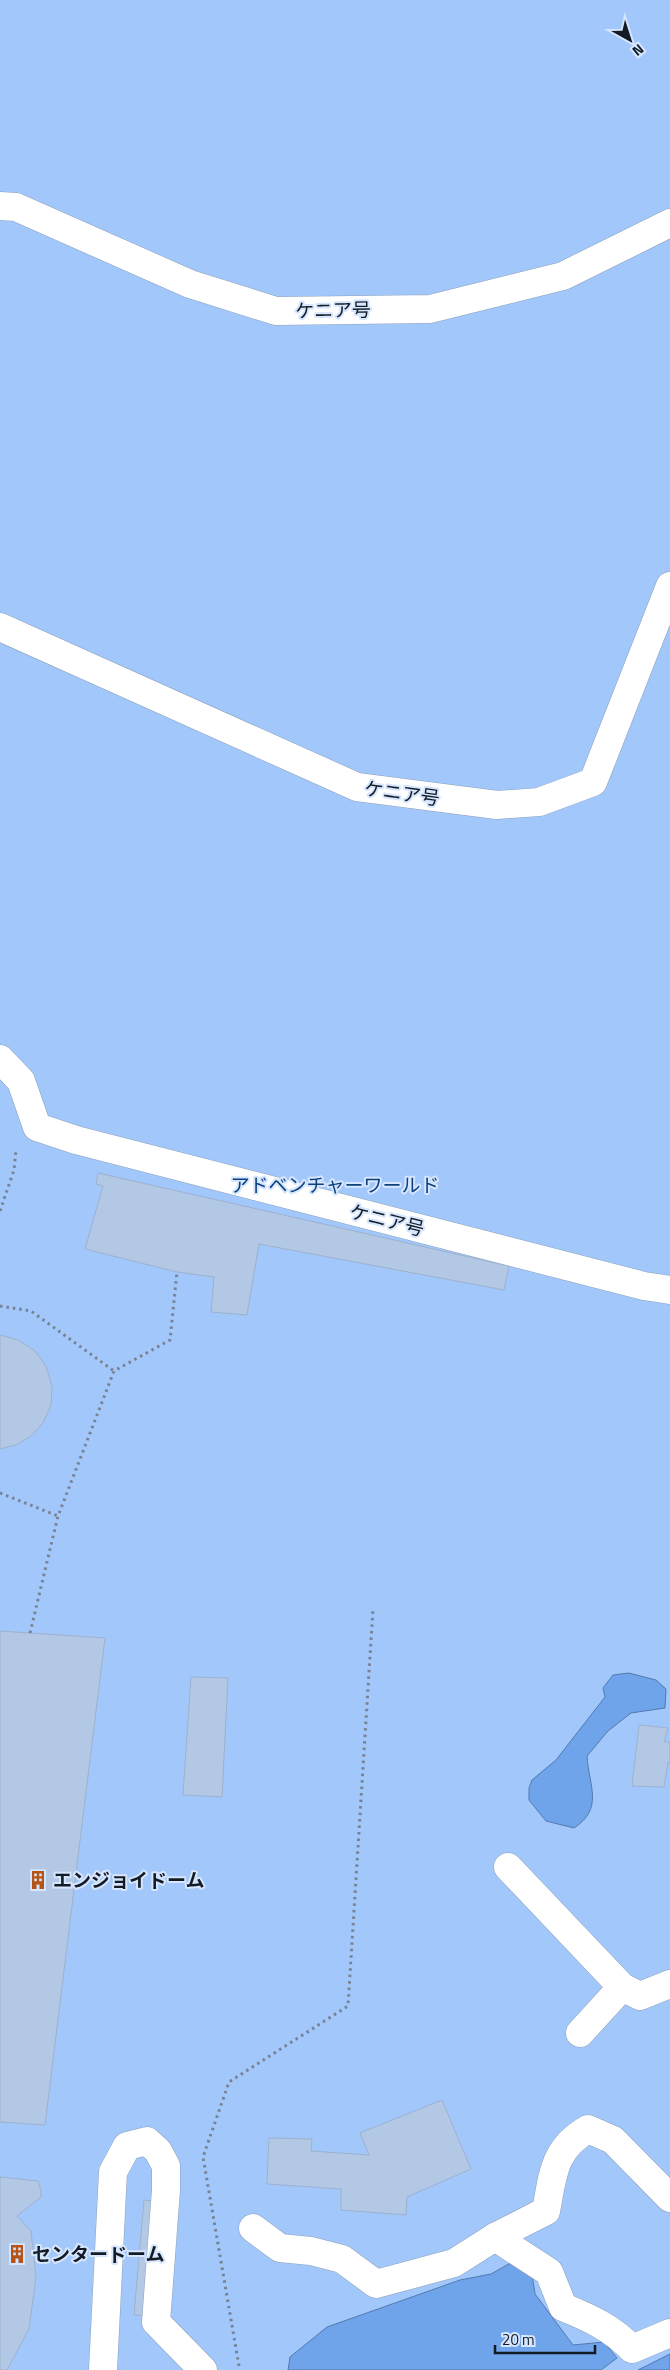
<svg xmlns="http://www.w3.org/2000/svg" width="670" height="2370" font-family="'Titillium Web','Noto Sans JP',sans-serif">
	<rect width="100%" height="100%" fill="#d6e6fe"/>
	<rect fill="#a2c7fa" x="0" y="0" width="670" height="2370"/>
	<g fill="#6fa3ea" stroke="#537aaf">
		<path d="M629,1673l27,7 10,9 -1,19 -34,5 -23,18 -21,25c2,31 17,52 -13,72l-28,-7 -17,-21v-12l3,-8 24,-20 49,-63 -2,-9 10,-13z"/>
		<path d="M514,2261l18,13 3,20 38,51 31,-3 13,16 -16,12h-313l2,-13 37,-30 133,-47 31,-6z"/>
		<path d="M670,2354v16h-32z"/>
	</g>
	<g fill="#b3c8e5" stroke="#9db1ce">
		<path d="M98,1173l411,93 -5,24 -245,-46 -12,71 -36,-3 3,-35 -37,-5 -92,-23 18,-63 -7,-2z"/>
		<path d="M0,1335l18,5 17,11 11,15 6,20 -1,19 -8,18 -12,13 -15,9 -16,4z"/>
		<path d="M0,1631l105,7 -60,487 -45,-3z"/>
		<path d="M191,1677l37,1 -6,119 -39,-2z"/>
		<path d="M639,1725l29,3 -4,14h6v21l-2,-1 -4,25 -32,-1z"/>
		<path d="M442,2100l29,69 -64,28 -1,18 -65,-5v-21l-74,-5 2,-46 43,1 -1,12 58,4 -9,-22z"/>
		<path d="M0,2177l38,4 3,9v7l-24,19 14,15 5,46 -7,52 -22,41h-7z"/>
		<path d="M144,2200l30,4 -12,112 -28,-1z"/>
	</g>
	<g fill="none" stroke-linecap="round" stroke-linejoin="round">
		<g stroke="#8da1bd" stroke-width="29">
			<g id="minor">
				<path d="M0,206l16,1 174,77 86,27 154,-2 133,-33 107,-53"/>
				<path d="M0,627l357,160 140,18 42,-3 54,-20 77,-196"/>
				<path d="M0,1059l21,22 16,46 39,13 568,146 26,4"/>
				<path d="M508,1867l114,120 18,9 30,-12"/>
				<path d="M580,2033l42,-46"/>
				<path d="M253,2228l27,20 31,3 31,8 34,25 78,-21 41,-26 54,35 14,35c27,11 49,21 69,42l38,-16"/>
				<path d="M495,2237l51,-26c7,-36 7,-62 42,-82l25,11 57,58"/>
				<path d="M103,2370l10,-198 14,-26 20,-5 11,10 8,15v24l-10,132 47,48"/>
			</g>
		</g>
		<g stroke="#778394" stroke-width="3" stroke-dasharray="2.5 4" stroke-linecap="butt">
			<path d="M0,1211l14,-41 2,-21"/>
			<path d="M0,1306l31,5 83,60"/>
			<path d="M0,1493l58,23"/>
			<path d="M30,1633l28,-117 56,-145 56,-31 7,-68"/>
			<path d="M239,2366l-36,-209 26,-75 119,-76 25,-397"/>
		</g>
		<use href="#minor" stroke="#fff" stroke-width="28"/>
	</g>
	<defs>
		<g id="building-bare" transform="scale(1.5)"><path d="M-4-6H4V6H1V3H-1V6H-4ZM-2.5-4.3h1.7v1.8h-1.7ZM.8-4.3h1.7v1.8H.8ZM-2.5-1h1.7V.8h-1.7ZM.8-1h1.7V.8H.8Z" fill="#b65418" stroke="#d6e6fe" stroke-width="2.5" paint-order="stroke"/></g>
	</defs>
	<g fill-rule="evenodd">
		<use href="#building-bare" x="38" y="1880"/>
		<use href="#building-bare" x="17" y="2254"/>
	</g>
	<g text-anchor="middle" stroke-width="4" stroke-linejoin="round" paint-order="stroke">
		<g font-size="19" fill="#131b25" stroke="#d6e6fe">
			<text transform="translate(333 310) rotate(-1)" y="7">ケニア号</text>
			<text transform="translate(402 793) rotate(8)" y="7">ケニア号</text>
			<text transform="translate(387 1220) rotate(14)" y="7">ケニア号</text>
		</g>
		<g font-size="19" fill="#0d407f" stroke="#d6e6fe">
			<text x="335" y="1192">アドベンチャーワールド</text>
		</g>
		<g font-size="19" font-weight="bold" fill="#131b25" stroke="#d6e6fe" text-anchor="start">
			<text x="53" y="1887">エンジョイドーム</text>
			<text x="32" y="2261">センタードーム</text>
		</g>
	</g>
	<g transform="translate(630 40) rotate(141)" stroke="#d6e6fe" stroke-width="4" paint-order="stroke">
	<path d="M0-4L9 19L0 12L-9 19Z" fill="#131b25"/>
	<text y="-8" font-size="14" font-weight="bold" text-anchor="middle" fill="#131b25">N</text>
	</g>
	<path d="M495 2345v8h100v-8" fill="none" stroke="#131b25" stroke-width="2.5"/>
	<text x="502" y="2345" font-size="15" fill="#131b25" stroke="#d6e6fe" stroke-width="4" paint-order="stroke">20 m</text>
</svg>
